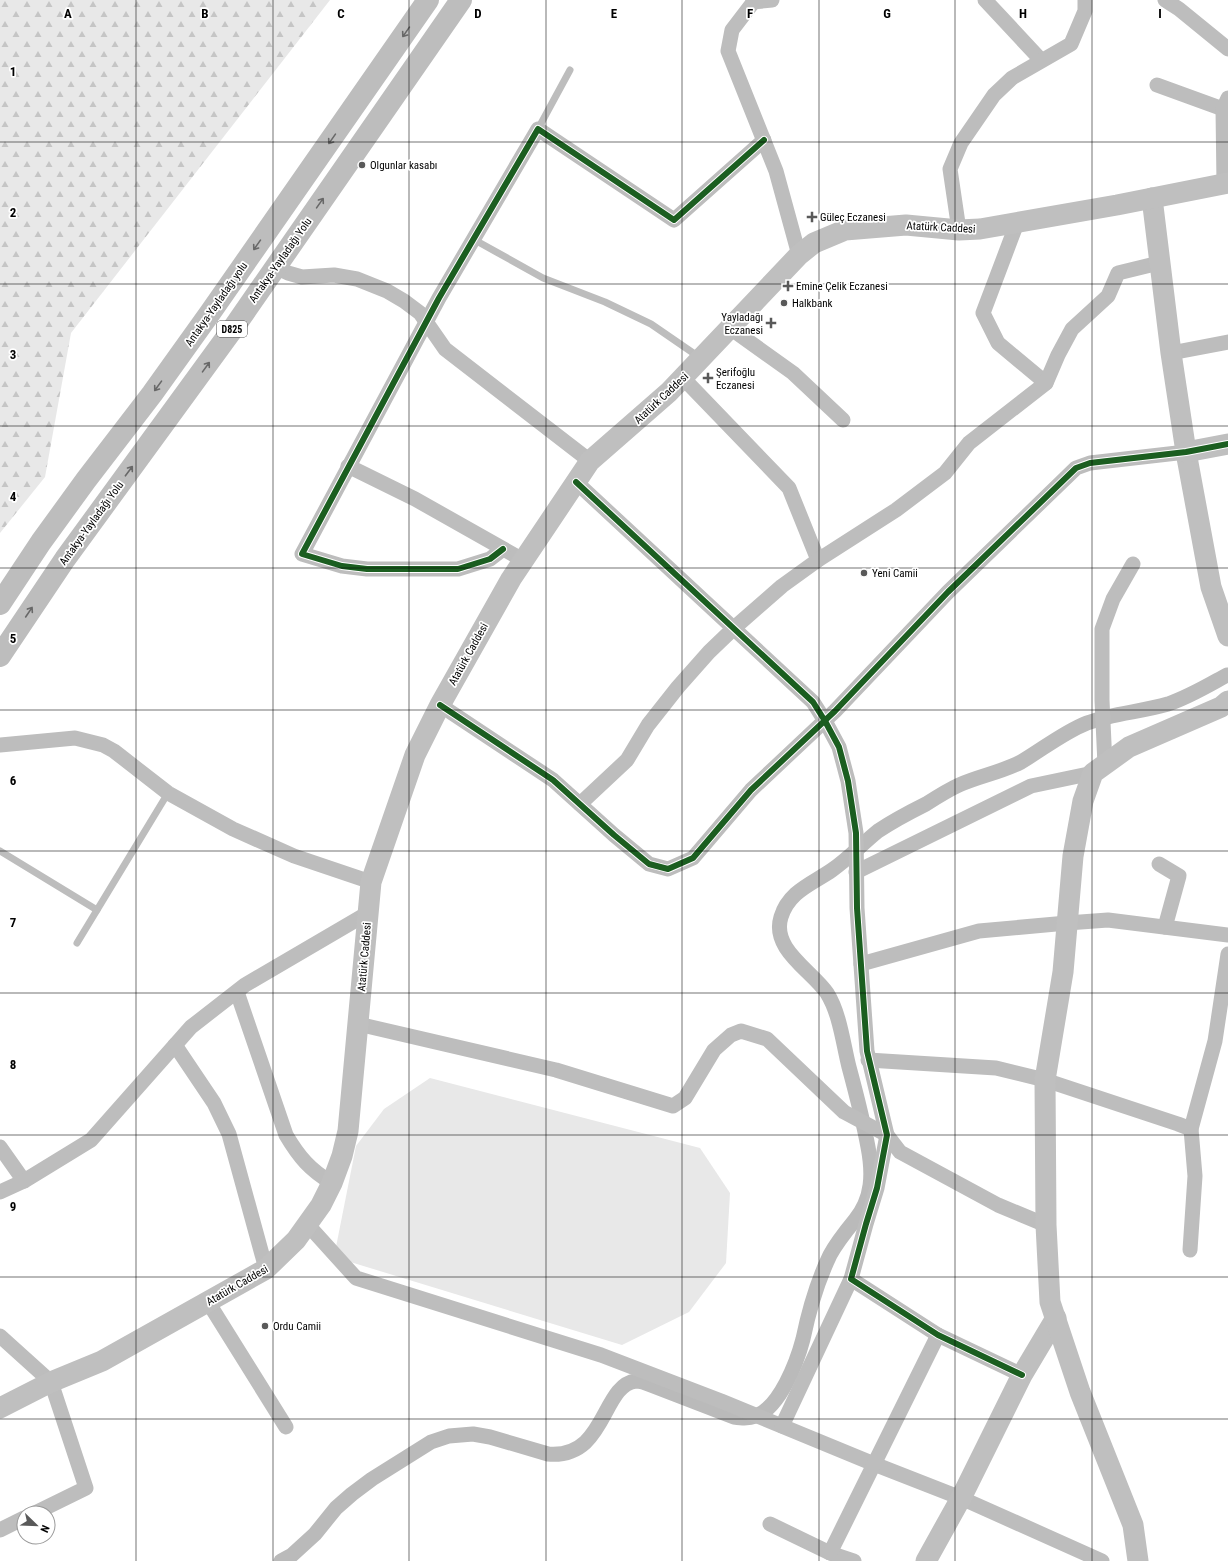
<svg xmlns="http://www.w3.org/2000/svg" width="1228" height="1561" font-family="'Roboto Condensed',sans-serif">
	<defs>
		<pattern id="forest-firs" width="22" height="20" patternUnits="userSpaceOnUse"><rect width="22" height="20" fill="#e8e8e8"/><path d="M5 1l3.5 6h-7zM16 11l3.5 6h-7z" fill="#c5c5c5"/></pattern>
	</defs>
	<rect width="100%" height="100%" fill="#fff"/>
	<path fill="url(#forest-firs)" d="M0,0h330l-259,333 -26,144 -45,56z"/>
	<path fill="#e8e8e8" d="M430,1078l270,70 30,45 -4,70 -37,49 -67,33 -288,-88 22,-111 28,-37z"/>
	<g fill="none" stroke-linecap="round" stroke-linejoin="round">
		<path stroke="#bababa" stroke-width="15" d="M281,1561l11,-6 23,-21 21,-26 16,-14 20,-15 59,-37 18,-6 24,-2 17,3 58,17c59,5 53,-69 88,-73 5,0 10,2 15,4l83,32c7,1 14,2 22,-1 24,-9 41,-54 47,-77 6,-29 14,-57 27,-84 7,-13 16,-24 25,-35 18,-22 18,-47 13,-73 -5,-27 -12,-54 -19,-80 -6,-24 -9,-53 -22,-74 -16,-23 -56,-44 -46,-76 8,-26 31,-33 51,-47 16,-11 30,-26 46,-39 15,-10 32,-19 48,-27 11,-7 22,-14 33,-19 20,-9 43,-13 62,-23 22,-13 43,-30 66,-39 26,-10 54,-11 81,-19 21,-7 39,-18 59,-29"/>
		<g stroke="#bdbdbd" stroke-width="7">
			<path d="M538,129l32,-59"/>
			<path d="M473,239l70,39 62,24 46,22 48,33"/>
			<path d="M0,851l97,59"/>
			<path d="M77,943l91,-150"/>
		</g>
		<g stroke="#bdbdbd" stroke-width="15">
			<path d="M755,0l-23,30 -4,21 48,120 23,84"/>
			<path d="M985,0l56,60"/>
			<path d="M1165,0l14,9 49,40"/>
			<path d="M753,2l19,-2"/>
			<path d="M1157,85l66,24"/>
			<path d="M1224,184l-1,-75 5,-11"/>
			<path d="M1017,223l-34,90 15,30 48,40"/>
			<path d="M959,230l-9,-61 11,-26 33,-48 18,-17 59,-34 14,-33v-11"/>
			<path d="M275,267l13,6 14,4 32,-2 23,4 30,12 17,10 16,12 25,36 145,112"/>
			<path d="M730,328l63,45 50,47"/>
			<path d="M1171,353l57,-11"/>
			<path d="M683,378l106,110 29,72"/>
			<path d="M348,466l67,33 108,61"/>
			<path d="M576,482l237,220 12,19 14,26 9,34 8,52 1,75 10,143 20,84 -10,53 -11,36 -15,55 87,56 84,40"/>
			<path d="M503,549l-13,10 -32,10h-91l-25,-3 -40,-12 137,-256 99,-169 136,91 90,-80"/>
			<path d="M440,705l113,75 61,55 35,29 19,5 25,-11 58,-68 84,-79 113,-119 128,-124 14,-5 96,-11"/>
			<path d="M0,745l75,-7 28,7 11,6 54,42 65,36 61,27 77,26"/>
			<path d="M1105,765l-3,-65v-71l11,-30 20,-35"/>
			<path d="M580,804l47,-44 21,-35 30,-38 31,-35 25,-24 48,-42 36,-26 78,-50 49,-37 24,-30 77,-60 12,-28 14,-26 36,-33 10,-23 41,-10"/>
			<path d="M1159,864l20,12 -14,51"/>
			<path d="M856,872l175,-86 62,-13"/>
			<path d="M861,964l118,-33 88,-8 41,-3 120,15"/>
			<path d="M237,992l49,143c13,22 24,35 46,48"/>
			<path d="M358,1024l198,46 117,36 12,-8 29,-48 17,-15 10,-4 26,8 77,73 43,23 13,17 98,53 48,20"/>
			<path d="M175,1045l39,58 15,31 37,135"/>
			<path d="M868,1060l128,8 49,12 133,44 13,5 24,-88 13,-87"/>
			<path d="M0,1147l24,34"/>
			<path d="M0,1192l24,-11 67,-41 100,-113 54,-42 123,-72"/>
			<path d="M308,1225l48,53 245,77 120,46 153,63 87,34 141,63"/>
			<path d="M1190,1250l5,-74 -4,-47"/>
			<path d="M208,1302l78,125"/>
			<path d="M0,1336l51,46 35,106 -51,25"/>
			<path d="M782,1426l69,-147"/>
			<path d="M770,1524l60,29 24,8"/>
			<path d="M0,1530l24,-12"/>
			<path d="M830,1553l108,-218"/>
		</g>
		<g stroke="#bfbfbf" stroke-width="21">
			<path d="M1152,198l19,155 15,99 25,135 17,49"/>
			<path d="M1186,452l42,-8"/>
			<path d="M0,1408l51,-26 51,-21 164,-92 30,-29 25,-35 11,-22 10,-27 6,-25 23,-249 44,-127 25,-50 71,-126 79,-118 79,-69 130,-137 15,-12 31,-13 61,-5 53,5 21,-1 137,-24 111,-22"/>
			<path d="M926,1561l35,-63 61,-123 34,-57"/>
			<path d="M1138,1561l-5,-36 -53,-133 -30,-90 -4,-77 -1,-145 18,-108 10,-116 10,-55 10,-28 36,-26 92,-40 7,-6"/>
		</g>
		<g stroke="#bdbdbd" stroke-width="22">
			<path d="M0,604l41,-62 45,-62 66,-86 58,-81 218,-313"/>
			<path d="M0,656l65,-97 167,-229 229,-330"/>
		</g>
		<g stroke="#fff" stroke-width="8">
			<g id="cycleway">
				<path d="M576,482l237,220 12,19 14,26 9,34 8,52 1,75 10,143 20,84 -10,53 -11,36 -15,55 87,56 84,40"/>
				<path d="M503,549l-13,10 -32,10h-91l-25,-3 -40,-12 137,-256 99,-169 136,91 90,-80"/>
				<path d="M440,705l113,75 61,55 35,29 19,5 25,-11 58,-68 84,-79 113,-119 128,-124 14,-5 96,-11 42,-8"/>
			</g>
		</g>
		<use href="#cycleway" stroke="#1b5e20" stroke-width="6"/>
	</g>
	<defs><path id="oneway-shaft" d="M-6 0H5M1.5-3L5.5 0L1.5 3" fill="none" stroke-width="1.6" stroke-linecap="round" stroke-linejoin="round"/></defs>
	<g stroke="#686868">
		<use href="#oneway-shaft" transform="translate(406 32) rotate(125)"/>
		<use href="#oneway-shaft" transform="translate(332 139) rotate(125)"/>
		<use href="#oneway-shaft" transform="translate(320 203) rotate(-55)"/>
		<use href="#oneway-shaft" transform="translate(257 245) rotate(125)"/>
		<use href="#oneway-shaft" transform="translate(206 367) rotate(-54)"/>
		<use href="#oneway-shaft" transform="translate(158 386) rotate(126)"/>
		<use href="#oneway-shaft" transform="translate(129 471) rotate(-53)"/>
		<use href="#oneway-shaft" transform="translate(29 612) rotate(-56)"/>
	</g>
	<path fill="none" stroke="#000" stroke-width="1" stroke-opacity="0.55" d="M136,0v1561M273,0v1561M409,0v1561M546,0v1561M682,0v1561M819,0v1561M955,0v1561M1092,0v1561M0,142h1228M0,284h1228M0,426h1228M0,568h1228M0,710h1228M0,851h1228M0,993h1228M0,1135h1228M0,1277h1228M0,1419h1228"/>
	<g fill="#595959" stroke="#fff" stroke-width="1.5">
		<circle cx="362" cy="165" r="4"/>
		<path d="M810 211h4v4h4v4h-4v4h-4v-4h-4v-4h4z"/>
		<path d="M786 280h4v4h4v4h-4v4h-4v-4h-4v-4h4z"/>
		<circle cx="784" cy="303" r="4"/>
		<path d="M769 317h4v4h4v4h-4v4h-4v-4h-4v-4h4z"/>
		<path d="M706 372h4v4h4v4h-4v4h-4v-4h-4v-4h4z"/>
		<circle cx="864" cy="573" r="4"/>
		<circle cx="265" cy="1326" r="4"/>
	</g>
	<g text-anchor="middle" stroke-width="3.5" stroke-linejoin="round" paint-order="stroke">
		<rect fill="#fff" stroke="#4c4c4c" stroke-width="1" x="217" y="321" width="30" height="16" rx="3"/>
		<g font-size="10" font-weight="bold" fill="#000">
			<text x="232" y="333">D825</text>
		</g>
		<g font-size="11" fill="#000" stroke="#fff" text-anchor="start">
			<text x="370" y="169">Olgunlar kasabı</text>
			<text x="820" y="221">Güleç Eczanesi</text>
			<text x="796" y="290">Emine Çelik Eczanesi</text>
			<text x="792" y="307">Halkbank</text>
			<text x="763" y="321" text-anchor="end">Yayladağı<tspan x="763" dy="13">Eczanesi</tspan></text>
			<text x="716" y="376">Şerifoğlu<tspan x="716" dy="13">Eczanesi</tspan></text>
			<text x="872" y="577">Yeni Camii</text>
			<text x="273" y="1330">Ordu Camii</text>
		</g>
		<g font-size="11" fill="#000" stroke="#fff">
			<text transform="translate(941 227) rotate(3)" y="4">Atatürk Caddesi</text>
			<text transform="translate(280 260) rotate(-55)" y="4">Antakya-Yayladağı Yolu</text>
			<text transform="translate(216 304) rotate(-55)" y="4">Antakya-Yayladağı yolu</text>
			<text transform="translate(661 398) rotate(-43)" y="4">Atatürk Caddesi</text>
			<text transform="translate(91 523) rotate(-54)" y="4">Antakya-Yayladağı Yolu</text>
			<text transform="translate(468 654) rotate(-61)" y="4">Atatürk Caddesi</text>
			<text transform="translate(364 957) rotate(-85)" y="4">Atatürk Caddesi</text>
			<text transform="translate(237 1285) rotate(-30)" y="4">Atatürk Caddesi</text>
		</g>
	</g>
	<g font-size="13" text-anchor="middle" font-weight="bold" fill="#000" stroke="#fff" stroke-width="3.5" stroke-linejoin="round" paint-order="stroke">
		<text x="68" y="18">A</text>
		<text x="205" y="18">B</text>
		<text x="341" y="18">C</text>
		<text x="478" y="18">D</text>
		<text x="614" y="18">E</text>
		<text x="750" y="18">F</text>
		<text x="887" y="18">G</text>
		<text x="1023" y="18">H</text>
		<text x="1160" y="18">I</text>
		<text x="13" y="76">1</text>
		<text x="13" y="217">2</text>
		<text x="13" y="359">3</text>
		<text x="13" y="501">4</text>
		<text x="13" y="643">5</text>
		<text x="13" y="785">6</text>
		<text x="13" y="927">7</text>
		<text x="13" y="1069">8</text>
		<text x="13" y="1211">9</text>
	</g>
	<g transform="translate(36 1525) rotate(113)"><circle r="19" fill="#ffffff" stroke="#999999"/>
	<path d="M0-3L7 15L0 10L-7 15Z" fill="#595959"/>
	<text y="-6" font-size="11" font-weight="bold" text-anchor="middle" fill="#000000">N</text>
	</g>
</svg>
